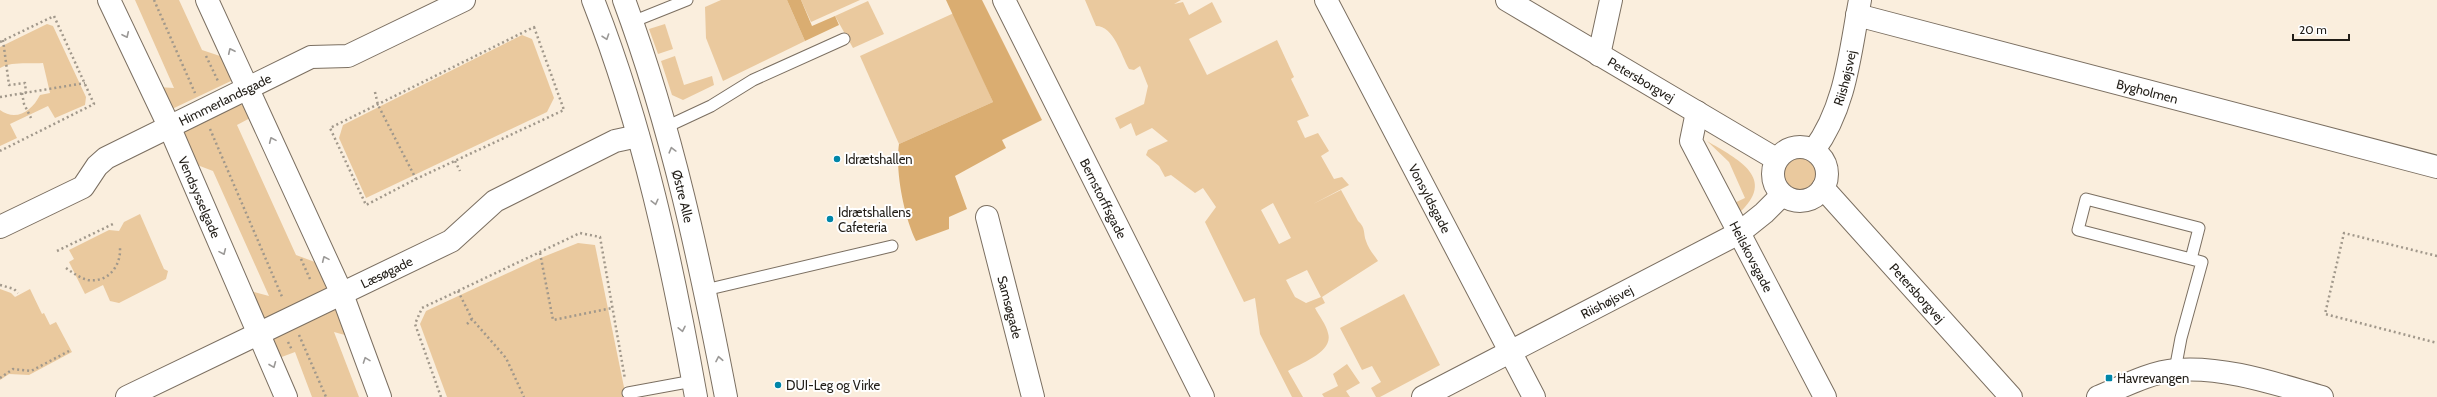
<svg xmlns="http://www.w3.org/2000/svg" width="2437" height="397" font-family="Cabin,sans-serif">
	<rect width="100%" height="100%" fill="#faeedd"/>
	<g fill="#eac99e" fill-rule="evenodd">
		<path d="M135,0h44l23,50 24,8 7,22 -61,29 -14,-22 16,1z"/>
		<path d="M721,0h66l18,41 -82,40 -17,-43 -1,-31z"/>
		<path d="M801,0h59l-49,22z"/>
		<path d="M1085,0h96l-7,4 9,-2 6,13 23,-13 10,20 -33,17 18,36 70,-35 17,37 -3,2 18,37 -12,5 8,17 13,-5 11,18 -8,5 13,23 8,-2 7,8 -36,19 28,-14 17,31c8,7 5,12 8,20 2,7 8,14 12,20l-56,36 3,6 -10,5c4,8 11,16 13,25 6,19 -27,30 -40,38l15,26h-11l-32,-63 -5,-36 -11,4 -39,-80 11,-15 -13,-19 -8,5 -24,-18 -6,2 -6,-11 -13,-11 2,-5 20,-9 -16,-13 -16,8 -5,-13 -11,6 -5,-11 29,-14 4,-18 -8,-20 -6,4 -5,-1c-8,-14 -15,-43 -33,-43zM1273,203l18,35 -12,6 -18,-34zM1307,270l14,27 -15,6 -11,-6 -9,-17z"/>
		<path d="M868,1l16,33 -31,14 -18,-32z"/>
		<path d="M954,13l39,89 -94,42 -39,-88z"/>
		<path d="M47,24l6,2 33,71 -1,8 -30,13 -7,-12 -38,18 7,14 -17,8v-36c16,12 32,1 40,-15l10,-2 -7,-30c-13,1 -32,-2 -43,5v-21z"/>
		<path d="M665,24l8,25 -15,5 -9,-25z"/>
		<path d="M522,35l10,4 22,59 -7,14 -181,86 -27,-60 4,-13z"/>
		<path d="M675,56l9,29 28,-9 2,9 -31,15 -11,-5 -11,-34z"/>
		<path d="M239,104l7,3 6,10 -15,8 59,130 27,10 7,26 -66,29 -14,-29 19,5 -56,-125 -21,-8 -9,-29 4,-7z"/>
		<path d="M1707,141c30,18 72,37 31,73l-6,-10 13,-6 -16,-36z"/>
		<circle cx="1799" cy="175" r="18"/>
		<path d="M140,214l24,55 4,2 -2,8 -47,24 -9,-2 -7,-16 -18,9 -16,-32 5,-3 -5,-9 40,-20 10,1 5,-9z"/>
		<path d="M578,243l17,2 31,152h-179l-27,-73 6,-13 112,-52z"/>
		<path d="M0,289l11,4 4,4 15,-8 12,25 2,-1 6,12 6,-3 16,30 -43,23 -20,-1 -9,6z"/>
		<path d="M1404,294l36,71 -60,32h-4l-5,-9 10,-6 -9,-16 -10,4 -22,-42z"/>
		<path d="M334,305l18,32 -18,-5 25,65h-47l-17,-45 -16,6 -7,-15 2,-8z"/>
		<path d="M1347,364l13,19 -14,8 4,6h-26l-2,-3 16,-8 -5,-12z"/>
	</g>
	<g fill="#daad71">
		<path d="M787,0h14l11,26 23,-10 4,9 -34,16z"/>
		<path d="M946,0h36l60,120 -40,20 4,8 -51,28 12,33 -18,8v12l-33,12c-12,-25 -21,-69 -17,-97l94,-42z"/>
	</g>
	<g fill="none" stroke-linecap="round" stroke-linejoin="round">
		<g stroke="#7b6f61" stroke-width="13">
			<g id="service">
				<path d="M632,22l55,-22"/>
				<path d="M666,127l45,-21 42,-26 91,-41"/>
				<path d="M705,290l187,-44"/>
				<path d="M2175,370l6,-32 21,-76 -11,-3 -113,-29 8,-31 113,29 -8,31"/>
				<path d="M628,393l65,-12"/>
			</g>
		</g>
		<g stroke="#7b6f61" stroke-width="24">
			<g id="minor">
				<path id="s1" d="M109,0l60,126 117,271"/>
				<path d="M207,0l135,294 38,103"/>
				<path id="s2" d="M1004,0l199,397"/>
				<path id="s3" d="M1326,0l208,397"/>
				<path id="s4" d="M1507,0l269,159"/>
				<path id="s5" d="M1857,15l580,152"/>
				<path d="M1599,55l12,-55"/>
				<path id="s6" d="M1697,112l-6,29 134,256"/>
				<circle cx="1800" cy="174" r="27"/>
				<path id="s7" d="M1814,150c32,-43 36,-98 46,-150"/>
				<path id="s8" d="M1823,188l188,209"/>
				<path id="s9" d="M987,217l46,180"/>
				<path id="s10" d="M0,227l83,-40 14,-21 9,-8 205,-101 37,-1 116,-56"/>
				<path id="s11" d="M127,397l324,-156 44,-40 120,-60 23,-5"/>
				<path id="s12" d="M1423,397l316,-164 25,-20 18,-18"/>
				<path d="M2098,397c24,-10 52,-25 78,-27 49,-4 100,14 146,27"/>
			</g>
		</g>
		<g stroke="#7b6f61" stroke-width="24">
			<g id="tertiary">
				<path d="M593,0c50,127 79,263 103,397"/>
				<path id="s13" d="M624,0c48,129 76,262 102,397"/>
			</g>
		</g>
		<g stroke="#a1988b" stroke-width="2.5" stroke-dasharray="2 3" stroke-linecap="butt">
			<path d="M154,0l41,93"/>
			<path d="M534,27l30,83 -148,69 -50,26 -36,-77z"/>
			<path d="M3,40l6,45 16,-2 1,10"/>
			<path d="M0,42l54,-26 40,88 -94,47"/>
			<path d="M206,56l12,25"/>
			<path d="M375,92l3,13 38,74"/>
			<path d="M22,93l2,11 7,14"/>
			<path d="M0,97l85,-14"/>
			<path d="M210,129l73,170"/>
			<path d="M455,161l5,10"/>
			<path d="M57,251l56,-27"/>
			<path d="M540,253l13,67 59,-12"/>
			<path d="M2437,256l-93,-23 -19,81 112,29"/>
			<path d="M301,259l9,20"/>
			<path d="M66,268c7,5 14,10 22,12 20,3 33,-14 32,-32"/>
			<path d="M0,285l14,4 4,4"/>
			<path d="M458,291l14,28 34,39 18,39"/>
			<path d="M467,324l5,-5"/>
			<path d="M299,335l27,62"/>
			<path d="M288,342l4,8"/>
			<path d="M0,378l13,-9 18,2 38,-20"/>
			<path d="M441,397l-26,-73 7,-16 158,-75 20,4 25,142"/>
		</g>
		<use href="#service" stroke="#fff" stroke-width="11"/>
		<use href="#minor" stroke="#fff" stroke-width="22"/>
		<use href="#tertiary" stroke="#fff" stroke-width="22"/>
	</g>
	<defs><path id="oneway-chevron" d="M-2-3.5L2.5 0L-2 3.5" fill="none" stroke-width="1.6" stroke-linecap="round" stroke-linejoin="round"/></defs>
	<g stroke="#9b9997">
		<use href="#oneway-chevron" transform="translate(126 35) rotate(65)"/>
		<use href="#oneway-chevron" transform="translate(606 37) rotate(71)"/>
		<use href="#oneway-chevron" transform="translate(231 51) rotate(-115)"/>
		<use href="#oneway-chevron" transform="translate(272 140) rotate(-114)"/>
		<use href="#oneway-chevron" transform="translate(672 150) rotate(-105)"/>
		<use href="#oneway-chevron" transform="translate(655 202) rotate(76)"/>
		<use href="#oneway-chevron" transform="translate(223 252) rotate(66)"/>
		<use href="#oneway-chevron" transform="translate(325 259) rotate(-114)"/>
		<use href="#oneway-chevron" transform="translate(682 329) rotate(78)"/>
		<use href="#oneway-chevron" transform="translate(719 359) rotate(-101)"/>
		<use href="#oneway-chevron" transform="translate(366 360) rotate(-110)"/>
		<use href="#oneway-chevron" transform="translate(273 365) rotate(68)"/>
	</g>
	<g fill="#0086a8" stroke="#fff" stroke-width="1.5">
		<circle cx="837" cy="159" r="4"/>
		<circle cx="830" cy="219" r="4"/>
		<rect x="2105" y="374" width="8" height="8" rx="2"/>
		<circle cx="778" cy="385" r="4"/>
	</g>
	<g text-anchor="middle" stroke-width="4" stroke-linejoin="round" paint-order="stroke">
		<g font-size="13" fill="#211d17" stroke="#fff">
			<text dy="5" stroke="none"><textPath href="#s7" startOffset="79">Riishøjsvej</textPath></text>
			<text dy="5" stroke="none"><textPath href="#s4" startOffset="156">Petersborgvej</textPath></text>
			<text dy="5" stroke="none"><textPath href="#s5" startOffset="300">Bygholmen</textPath></text>
			<text dy="5" stroke="none"><textPath href="#s10" startOffset="262">Himmerlandsgade</textPath></text>
			<text dy="5" stroke="none"><textPath href="#s13" startOffset="205">Østre Alle</textPath></text>
			<text dy="5" stroke="none"><textPath href="#s1" startOffset="217">Vendsysselgade</textPath></text>
			<text dy="5" stroke="none"><textPath href="#s2" startOffset="222">Bernstorffsgade</textPath></text>
			<text dy="5" stroke="none"><textPath href="#s3" startOffset="224">Vonsyldsgade</textPath></text>
			<text dy="5" stroke="none"><textPath href="#s6" startOffset="160">Heilskovsgade</textPath></text>
			<text dy="5" stroke="none"><textPath href="#s11" startOffset="288">Læsøgade</textPath></text>
			<text dy="5" stroke="none"><textPath href="#s8" startOffset="141">Petersborgvej</textPath></text>
			<text dy="5" stroke="none"><textPath href="#s12" startOffset="207">Riishøjsvej</textPath></text>
			<text dy="5" stroke="none"><textPath href="#s9" startOffset="93">Samsøgade</textPath></text>
		</g>
		<g font-size="13" fill="#211d17" stroke="#fff" text-anchor="start">
			<text x="845" y="164">Idrætshallen</text>
			<text x="838" y="217">Idrætshallens<tspan x="838" dy="15">Cafeteria</tspan></text>
			<text x="2117" y="383">Havrevangen</text>
			<text x="786" y="390">DUI-Leg og Virke</text>
		</g>
	</g>
	<path d="M2293 34v6h56v-6" fill="none" stroke="#211d17" stroke-width="2"/>
	<text x="2299" y="34" font-size="12" fill="#211d17" stroke="#ffffff" stroke-width="3" paint-order="stroke">20 m</text>
</svg>
